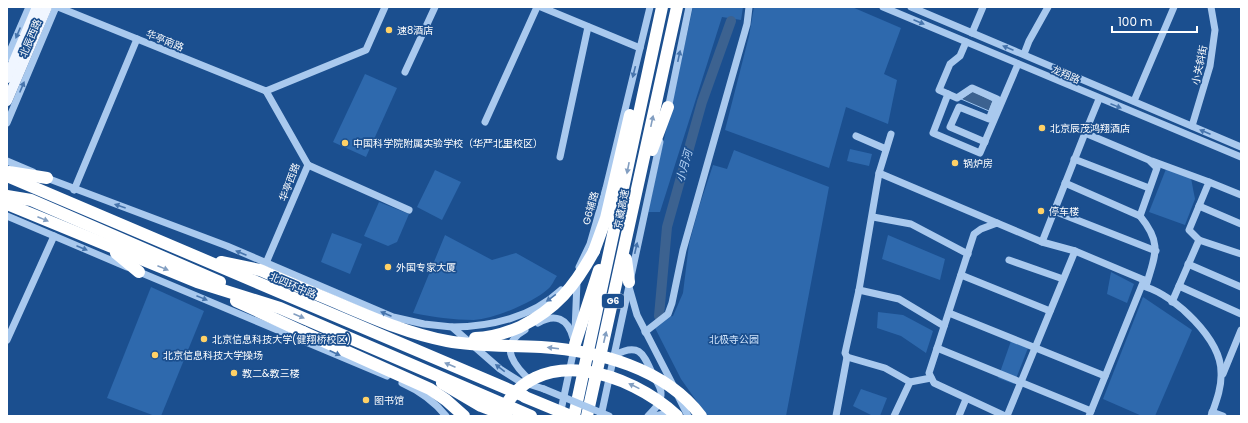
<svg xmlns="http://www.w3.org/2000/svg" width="1248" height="423" font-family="Poppins,'Noto Sans SC',sans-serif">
	<rect width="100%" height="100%" fill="#1b4f8f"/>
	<g fill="#2e69ad">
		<path d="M693,7h50l-2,13 -19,-3 -62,195h-12z"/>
		<path d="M754,7h98l49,21 -17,46 13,6 -9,44 -42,-17 -17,61 -104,-38 24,-94z"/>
		<path d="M365,74l32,14 -31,69 -33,-15z"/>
		<path d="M850,149l22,5 -3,12 -22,-5z"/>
		<path d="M734,150l95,37 -43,229h-79l-26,-37 -28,-55 10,-6 10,-2 10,-23 6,-49 10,-37 14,-42 14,4z"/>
		<path d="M1168,164l22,9 5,26 -10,26 -36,-13z"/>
		<path d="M435,170l26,12 -19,38 -25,-13z"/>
		<path d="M379,202l30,12 -12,28 -9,4 -24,-10z"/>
		<path d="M332,233l30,11 -12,30 -29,-12z"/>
		<path d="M445,235l47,25 24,-7 41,23c-3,4 -5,10 -9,13 -14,13 -54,30 -74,31 -21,0 -41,-3 -61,-7z"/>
		<path d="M888,235l57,24 -5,21 -58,-21z"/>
		<path d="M1111,272l23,12 -7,19 -20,-9z"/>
		<path d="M151,287l53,24 -43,105h-6l-48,-18z"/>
		<path d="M1143,297l49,33 -37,86h-13l-39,-17z"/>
		<path d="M878,312l25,3 30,16 -7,22 -25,-17 -24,-8z"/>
		<path d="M1011,341l17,7 -14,36 -16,-6z"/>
		<path d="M861,389l26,9 -7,18h-7l-20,-10z"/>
	</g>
	<path fill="#3c6290" stroke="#9cc4f0" d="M973,91l20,10 -4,10 -28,-12z"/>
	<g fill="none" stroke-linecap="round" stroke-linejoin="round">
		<path stroke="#3c6290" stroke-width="10" d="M659,316l8,-89 35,-125 29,-81"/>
		<g stroke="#a9c9ee" stroke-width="7">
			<path d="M58,7l208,84"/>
			<path d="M541,7l99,41"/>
			<path d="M883,7l358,150"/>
			<path d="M911,7l330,140"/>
			<path d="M972,33l11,-26"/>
			<path d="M966,42l-6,14 -10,8 -11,26 9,4 -15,39 47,20 38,-89"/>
			<path d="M1024,54l5,-13 19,-34"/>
			<path d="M7,58l22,-51"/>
			<path d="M405,72l30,-65"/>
			<path d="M266,91l100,-41 19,-43"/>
			<path d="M266,91l42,74"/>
			<path d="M948,94l9,4 15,-10 25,11 -8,20 -30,-12 -9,20 35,15"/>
			<path d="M1134,101l40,-94"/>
			<path d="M668,109l21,-102"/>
			<path d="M485,122l52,-115"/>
			<path d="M7,123l49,-116"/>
			<path d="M1192,126l18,-60 5,-36 -4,-23"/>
			<path d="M1085,133l14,-34"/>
			<path d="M856,136l30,13"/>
			<path d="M560,157l28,-130"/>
			<path d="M1074,159l75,29"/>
			<path d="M7,161l26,11"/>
			<path d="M1152,161l57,21 -20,48 10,10 -27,62"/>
			<path d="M308,165l101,45"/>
			<path d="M879,173l12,-39"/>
			<path d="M44,177l183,69 166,71 31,7 28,3 48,42 19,12 25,8"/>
			<path d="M1209,182l32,13"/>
			<path d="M1065,183l75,33"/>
			<path d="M74,190l63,-151"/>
			<path d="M1199,206l42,18"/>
			<path d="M1054,211l102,40"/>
			<path d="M7,216l120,51"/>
			<path d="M873,217l38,7 57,30"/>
			<path d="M1199,240l42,14"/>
			<path d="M1042,242l43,-109 64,27 8,8 -17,48c23,28 15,39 6,70"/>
			<path d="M1009,260l54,19"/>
			<path d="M266,263l42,-98"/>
			<path d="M1188,264l53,23"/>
			<path d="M579,267l11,-23 16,-56 44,-181"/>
			<path d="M137,271l250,105"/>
			<path d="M961,275l89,36"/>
			<path d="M1179,286l62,28"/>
			<path d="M629,287l8,28 37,72"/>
			<path d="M859,290l40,9 45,27"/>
			<path d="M949,313l156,63"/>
			<path d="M538,323c17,-10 30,-5 35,15"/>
			<path d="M452,327c39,0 80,-10 109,-37"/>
			<path d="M525,330c-29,16 -9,38 8,53"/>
			<path d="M575,332l2,-51"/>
			<path d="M645,332l23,-18 4,-11 11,-53 64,-226 2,-17"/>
			<path d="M7,340l47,-104"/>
			<path d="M937,348l154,63"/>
			<path d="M615,355c26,-14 29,1 39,22 3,5 8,12 7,18 -1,9 -7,15 -13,21"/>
			<path d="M847,357l38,11 25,14 -16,34"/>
			<path d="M1223,374l18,-44"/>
			<path d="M910,382l21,-4"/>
			<path d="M402,383c18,8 32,18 44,33"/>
			<path d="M678,396l10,20"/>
			<path d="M1212,412l11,4"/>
			<path d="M560,415l14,-66"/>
			<path d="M601,416l59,-274"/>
			<path d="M655,416l17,-4"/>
			<path d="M836,416l11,-59 -2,-4 14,-63 20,-117 118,50"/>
			<path d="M959,416l7,-17"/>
			<path d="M1005,416l-71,-33 -5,-10 45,-139 7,-5 16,-6 45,19 33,9 69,29 2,7c29,9 75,52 75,85 1,15 -5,30 -10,44"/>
			<path d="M1007,416l68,-165"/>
			<path d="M1089,416l55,-136"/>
		</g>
		<g stroke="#f0f6ff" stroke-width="10">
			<path d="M7,78l30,-71"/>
			<path d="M7,101l40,-94"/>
		</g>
		<g stroke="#fff" stroke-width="12">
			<path d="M652,150l16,-43"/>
			<path d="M9,172l38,6"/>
			<path d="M7,176l517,220"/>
			<path d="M7,196l24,4 189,82"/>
			<path d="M7,204l190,78 83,26 251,108"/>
			<path d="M594,251l12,-33 24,-103"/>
			<path d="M116,253l23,19"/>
			<path d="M626,259l3,23"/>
			<path d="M221,262l39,8 56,24"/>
			<path d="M236,301l67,31"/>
			<path d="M575,344l24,-74"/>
			<path d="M442,383l39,23 26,10"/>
			<path d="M574,416l88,-409"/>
			<path d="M587,416l90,-409"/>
		</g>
		<path stroke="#a9c9ee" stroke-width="7" d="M544,389l65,27"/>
		<g stroke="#fff" stroke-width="12">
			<path d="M316,294c42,17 86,39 131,47 31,6 63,4 94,6 58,4 124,21 160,69"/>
			<path d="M303,332l127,57 16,11 18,16"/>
			<path d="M475,338c15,0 31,-5 45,-11 36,-18 55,-41 74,-76"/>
			<path d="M525,397l46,19"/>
			<path d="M500,416c34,-76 130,-44 177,0"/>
		</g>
	</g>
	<defs><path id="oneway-solid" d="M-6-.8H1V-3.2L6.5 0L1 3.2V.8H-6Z"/></defs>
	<g fill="#4674ac">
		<use href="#oneway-solid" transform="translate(919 22) rotate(23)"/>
		<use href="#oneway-solid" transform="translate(18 33) rotate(113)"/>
		<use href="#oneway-solid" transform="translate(1008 48) rotate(-157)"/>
		<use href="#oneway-solid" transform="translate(679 56) rotate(-78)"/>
		<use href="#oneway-solid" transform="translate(634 72) rotate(104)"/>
		<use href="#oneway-solid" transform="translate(22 87) rotate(-67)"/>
		<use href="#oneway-solid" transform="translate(1116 106) rotate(22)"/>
		<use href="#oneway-solid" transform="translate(1205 132) rotate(-157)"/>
		<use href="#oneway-solid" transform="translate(120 206) rotate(-161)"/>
		<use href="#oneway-solid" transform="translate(82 248) rotate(23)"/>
		<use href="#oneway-solid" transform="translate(636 248) rotate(-77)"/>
		<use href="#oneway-solid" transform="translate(241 253) rotate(-157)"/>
		<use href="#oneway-solid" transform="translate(202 298) rotate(22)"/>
		<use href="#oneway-solid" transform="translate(551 298) rotate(144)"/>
		<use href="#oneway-solid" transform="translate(386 314) rotate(-157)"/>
		<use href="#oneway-solid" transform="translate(335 353) rotate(24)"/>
		<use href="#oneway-solid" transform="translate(500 368) rotate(-143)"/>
	</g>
	<g fill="#829ec1">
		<use href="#oneway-solid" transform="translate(652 121) rotate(-78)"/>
		<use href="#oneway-solid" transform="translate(628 168) rotate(101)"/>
		<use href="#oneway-solid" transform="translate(43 219) rotate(22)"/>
		<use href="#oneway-solid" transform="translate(163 268) rotate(22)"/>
		<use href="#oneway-solid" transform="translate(299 316) rotate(23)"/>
		<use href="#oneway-solid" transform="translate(605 337) rotate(-77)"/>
		<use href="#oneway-solid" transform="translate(553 348) rotate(-173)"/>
		<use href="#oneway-solid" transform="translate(450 365) rotate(-157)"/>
		<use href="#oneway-solid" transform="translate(634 386) rotate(-154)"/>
	</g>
	<g fill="#ffd166" stroke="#1b4f8f" stroke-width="1.5">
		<circle cx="389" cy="30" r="4"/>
		<circle cx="1042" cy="128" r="4"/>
		<circle cx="345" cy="143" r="4"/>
		<circle cx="955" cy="163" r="4"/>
		<circle cx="1041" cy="211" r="4"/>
		<circle cx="388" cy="267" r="4"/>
		<circle cx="204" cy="339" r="4"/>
		<circle cx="155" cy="355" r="4"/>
		<circle cx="234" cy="373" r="4"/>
		<circle cx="366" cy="400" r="4"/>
	</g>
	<g text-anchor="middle" stroke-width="3.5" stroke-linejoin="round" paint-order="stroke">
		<rect fill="#1b4f8f" stroke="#bbcadd" stroke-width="1" x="602" y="294" width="22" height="14" rx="3"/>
		<g font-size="9" font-weight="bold" fill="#fff">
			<text x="613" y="304">G6</text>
		</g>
		<g font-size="10" fill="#fff" stroke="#1b4f8f" text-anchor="start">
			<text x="397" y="34">速8酒店</text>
			<text x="1050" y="132">北京辰茂鸿翔酒店</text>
			<text x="353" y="147">中国科学院附属实验学校（华严北里校区）</text>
			<text x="963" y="167">锅炉房</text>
			<text x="1049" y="215">停车楼</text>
			<text x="396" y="271">外国专家大厦</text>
			<text x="212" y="343">北京信息科技大学(健翔桥校区)</text>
			<text x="163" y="359">北京信息科技大学操场</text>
			<text x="242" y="377">教二&amp;教三楼</text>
			<text x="374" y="404">图书馆</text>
		</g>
		<g font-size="10" fill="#fff" stroke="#1b4f8f">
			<text transform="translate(30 38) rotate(-67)" y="4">北辰西路</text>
			<text transform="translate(165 40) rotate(22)" y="4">华亭南路</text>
			<text transform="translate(1199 65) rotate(-78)" y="4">小关斜街</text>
			<text transform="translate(1066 74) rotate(23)" y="4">龙翔路</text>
			<text transform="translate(289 182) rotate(-69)" y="4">华亭西路</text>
			<text transform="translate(590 208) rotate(-74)" y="4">G6辅路</text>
			<text transform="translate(621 209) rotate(-79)" y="4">京藏高速</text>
			<text transform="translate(293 285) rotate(23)" y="4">北四环中路</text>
		</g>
		<g font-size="10" fill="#cfe3fa" stroke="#1b4f8f">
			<text x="734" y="343">北极寺公园</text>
		</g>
		<g font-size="11" font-style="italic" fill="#b5d3f5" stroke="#1b4f8f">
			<text transform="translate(684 166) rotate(-74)" y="4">小月河</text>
		</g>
	</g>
	<rect width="1248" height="423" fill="none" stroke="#ffffff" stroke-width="16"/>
	<path d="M1112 26v6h85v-6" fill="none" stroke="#ffffff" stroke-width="2"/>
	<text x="1118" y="26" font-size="12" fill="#ffffff" stroke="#1b4f8f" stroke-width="3" paint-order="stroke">100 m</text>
</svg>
